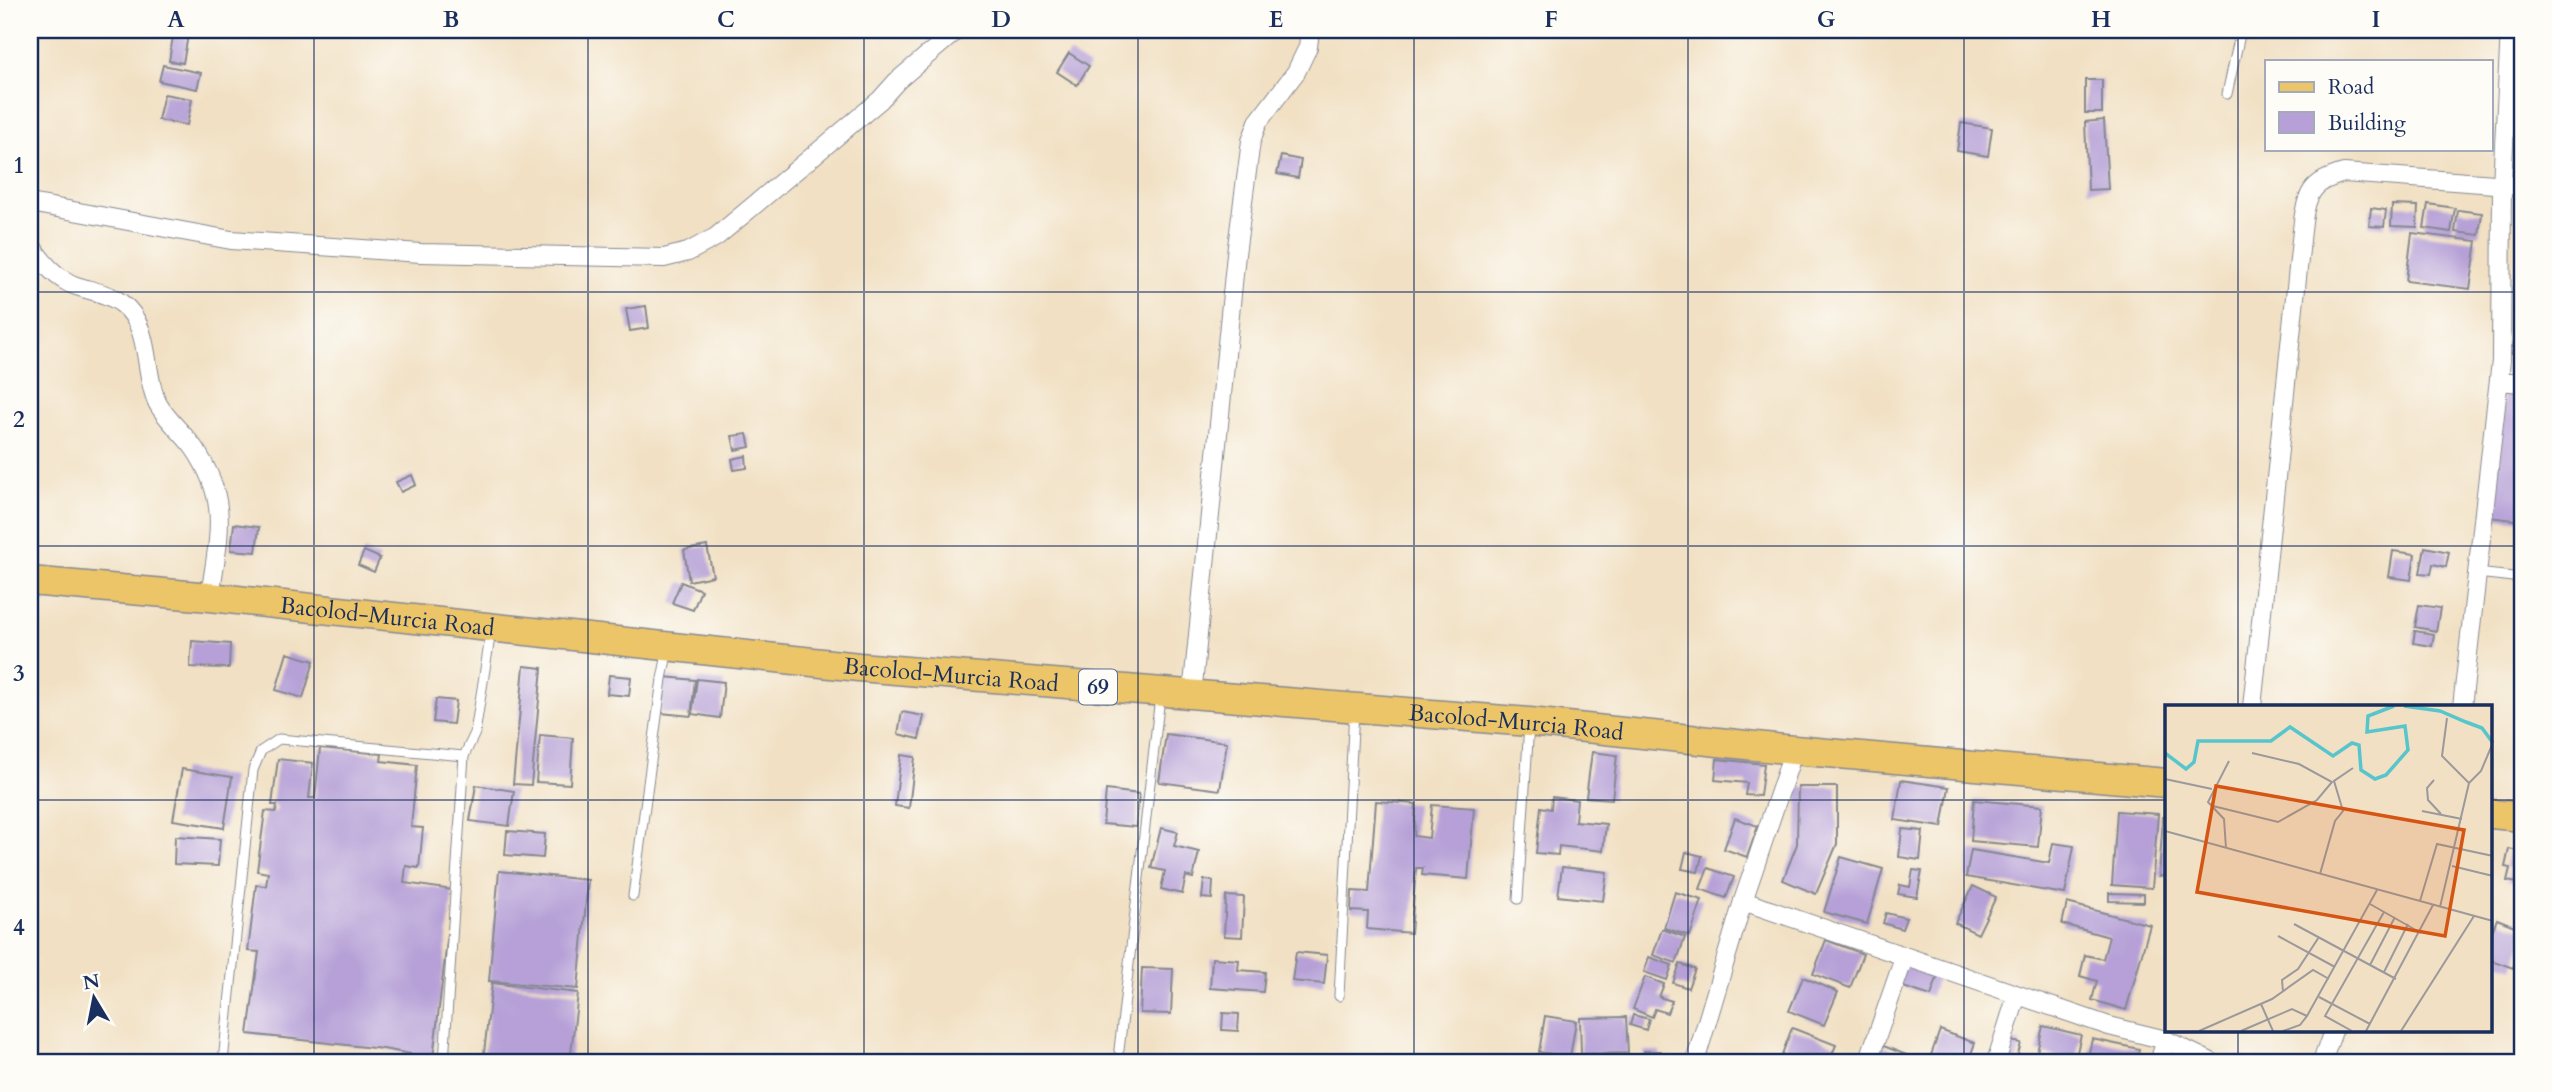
<svg xmlns="http://www.w3.org/2000/svg" width="2552" height="1092" font-family="Cardo,serif">
	<rect width="100%" height="100%" fill="#fdfcf7"/>
	<filter id="ink" filterUnits="userSpaceOnUse"><feTurbulence type="fractalNoise" baseFrequency=".0143" numOctaves="2"/><feDisplacementMap in="SourceGraphic" scale="14" xChannelSelector="R" yChannelSelector="G"/><feConvolveMatrix kernelMatrix="1 2 1 2 8 2 1 2 1" color-interpolation-filters="sRGB"/></filter>
	<filter id="wash" filterUnits="userSpaceOnUse"><feTurbulence type="fractalNoise" baseFrequency=".00686" numOctaves="4" result="noise"/><feDisplacementMap in="SourceGraphic" scale="28" xChannelSelector="R" yChannelSelector="G"/><feGaussianBlur stdDeviation="1.57" result="paint"/><feColorMatrix in="noise" values="0 0 0 0 0 0 0 0 0 0 0 0 0 0 0 0 0 1.4 0 .05"/><feComposite in="paint" operator="in"/></filter>
	<g filter="url(#wash)">
		<rect width="100%" height="100%" fill="#f1e0c3"/>
		<g id="blocks">
			<g fill="#b6a0d7">
				<path d="M174,30h15l-6,33 -14,-2z"/>
				<path d="M1069,53l20,13 -12,19 -20,-13z"/>
				<path d="M163,65l38,8 -4,16 -38,-8z"/>
				<rect x="2085" y="80" width="17" height="33"/>
				<path d="M164,94l28,5 -5,26 -29,-5z"/>
				<path d="M2104,120l4,69 -20,1 -3,-68z"/>
				<path d="M1961,123l31,5 -4,28 -31,-5z"/>
				<path d="M1281,156l20,4 -3,18 -21,-4z"/>
				<path d="M2428,204l27,4 -4,24 -27,-4z"/>
				<path d="M2392,205l26,1 -1,21 -26,-1z"/>
				<path d="M2371,208l15,2 -2,17 -15,-1z"/>
				<path d="M2458,210l24,3 -3,22 -24,-3z"/>
				<path d="M2412,233l65,8 -7,48 -64,-8z"/>
				<path d="M2518,290l4,1v32l-8,-1z"/>
				<path d="M646,306l3,22 -19,3 -4,-22z"/>
				<path d="M2516,327l6,1v28l-10,-2z"/>
				<path d="M2504,390l18,2v129l-33,-4z"/>
				<path d="M747,434l3,13 -15,3 -3,-14z"/>
				<path d="M746,456l1,12 -13,2 -2,-11z"/>
				<path d="M412,475l4,10 -15,7 -5,-10z"/>
				<path d="M234,524l25,3 -3,25 -25,-2z"/>
				<path d="M707,546l6,30 -24,5 -5,-31z"/>
				<path d="M2425,547l24,5 -3,15 -13,-3 -2,10 -11,-1z"/>
				<path d="M364,551l16,7 -6,14 -16,-7z"/>
				<path d="M2393,551l22,3 -4,26 -22,-3z"/>
				<path d="M681,582l20,8 -8,20 -21,-7z"/>
				<path d="M2419,605l21,3 -4,23 -21,-4z"/>
				<path d="M2415,631l19,3 -2,12 -19,-3z"/>
				<path d="M192,641l38,3 -1,24 -39,-1z"/>
				<path d="M287,653l27,8 -11,37 -27,-8z"/>
				<path d="M524,666l18,2 -11,117 -18,-1z"/>
				<path d="M609,675l22,2 -2,19 -22,-2z"/>
				<path d="M664,677l31,3 -4,36 -30,-3z"/>
				<path d="M697,679l27,3 -4,36 -28,-4z"/>
				<path d="M436,699l20,2 -3,23 -20,-2z"/>
				<path d="M902,712l22,4 -5,23 -21,-5z"/>
				<path d="M1166,734l61,8 -7,48 -61,-8z"/>
				<path d="M540,735l33,3 -3,46 -34,-2z"/>
				<path d="M320,748l62,6 -1,7 36,4 -6,62 12,1 -4,40 -13,-2 -2,17 49,7 -20,168 -50,-9 -135,-15 11,-82 -11,-1 8,-66 10,1 2,-13 -11,-2 8,-60 11,1 1,-7h-5l6,-46 35,4 -4,35h6z"/>
				<path d="M1592,752l25,3 -5,44 -26,-2z"/>
				<path d="M901,755l14,2 -6,51 -14,-2z"/>
				<path d="M1717,759l47,5 -4,32 -15,-1 2,-12 -32,-3z"/>
				<path d="M182,769l50,8 -8,51 -51,-8z"/>
				<path d="M1901,780l48,7 -7,40 -47,-7z"/>
				<path d="M476,785l38,6 -5,35 -39,-5z"/>
				<path d="M1798,787h39v57l-21,50 -33,-14 14,-36z"/>
				<path d="M1106,790l33,4 -3,33 -33,-3z"/>
				<path d="M1552,797l25,3 -2,21 31,3 -3,27 -44,-5 -1,9 -22,-2 5,-46 10,2z"/>
				<path d="M1974,800l68,6 -4,41 -67,-6z"/>
				<path d="M1376,801l40,3 -2,32 15,2 3,-33 42,3 -6,71 -46,-4 1,-7h-7l-5,65 -44,-4 1,-17 -17,-1 1,-20 17,1z"/>
				<path d="M2117,811l41,3 -6,74 -40,-3z"/>
				<path d="M2163,817h4v59h-8z"/>
				<path d="M1735,818l23,8 -11,31 -23,-8z"/>
				<path d="M1161,828l17,4 -4,14 25,6 -6,26 -7,-2 -4,18 -21,-5 4,-18 -14,-3z"/>
				<path d="M1902,829l21,2 -3,29 -21,-3z"/>
				<path d="M507,831l38,3 -2,24 -38,-3z"/>
				<path d="M175,836l45,3 -2,27 -44,-2z"/>
				<path d="M2053,843l21,3 -9,48 -99,-17 5,-27 78,13z"/>
				<path d="M2509,849l13,3v32l-15,-3 3,-13 -5,-1z"/>
				<path d="M1686,852l16,4 -4,16 -16,-3z"/>
				<path d="M1841,857l42,12 -16,55 -43,-12z"/>
				<path d="M1562,867l45,5 -4,29 -45,-5z"/>
				<path d="M1708,868l26,9 -8,21 -26,-9z"/>
				<path d="M1913,870l9,1 -5,26 -19,-3 2,-9 10,2z"/>
				<path d="M499,871l89,9 -10,109 -89,-8z"/>
				<path d="M1204,880l9,1 -1,18 -10,-1z"/>
				<path d="M1973,886l23,11 -18,37 -23,-11z"/>
				<path d="M1675,892l27,8 -12,36 -26,-8z"/>
				<path d="M2109,893l35,1v8l-35,-1z"/>
				<path d="M1226,896l18,1 -2,40 -18,-1z"/>
				<path d="M2067,903l83,22 -24,85 -34,-10 5,-19 -17,-5 5,-21 18,4 6,-22 -47,-13z"/>
				<path d="M1886,913l20,5 -4,11 -19,-6z"/>
				<path d="M2497,919l25,10v15l-9,24 -22,-8v-26z"/>
				<path d="M1662,929l23,8 -9,26 -23,-8z"/>
				<path d="M1826,940l37,14 -13,34 -37,-14z"/>
				<path d="M1296,952l31,3 -3,29 -32,-3z"/>
				<path d="M1649,957l23,8 -5,15 -23,-8z"/>
				<path d="M1212,958l27,2 -1,10 27,2 -2,20 -53,-4z"/>
				<path d="M1904,961l35,11 -8,24 -34,-11z"/>
				<path d="M1680,964l15,5 -7,19 -15,-5z"/>
				<path d="M1142,968l31,1 -2,45 -31,-1z"/>
				<path d="M1645,977l19,7 -5,13 13,4 -5,12 -12,-4 -3,8 -19,-8z"/>
				<path d="M1803,977l35,15 -14,33 -35,-14z"/>
				<path d="M492,983l86,10 -8,69h-87z"/>
				<path d="M1223,1013l16,1 -1,17 -16,-1z"/>
				<path d="M1633,1015l16,4 -3,11 -16,-5z"/>
				<path d="M1545,1016l31,5 -6,36 -31,-5z"/>
				<path d="M1626,1017l2,36 -47,1 -1,-36z"/>
				<path d="M2043,1026l38,9 -6,26 -38,-9z"/>
				<path d="M1792,1028l44,17 -7,17h-35l-13,-5z"/>
				<path d="M1940,1030l35,13 -7,19h-26l-12,-4z"/>
				<path d="M2092,1039l47,10 -3,13h-49z"/>
				<path d="M2010,1041l11,2 -5,19h-11z"/>
				<path d="M1881,1045l43,17h-50z"/>
				<path d="M1644,1051h16v11h-15z"/>
				<path d="M1616,1056v6h-44v-2z"/>
			</g>
		</g>
	</g>
	<g filter="url(#ink)">
		<use href="#blocks" fill-opacity="0" stroke="#868890" stroke-width="2"/>
		<g fill="none" stroke-linecap="round" stroke-linejoin="round">
			<g stroke="#868890" stroke-width="11">
				<g id="service">
					<path d="M2227,94l14,-64"/>
					<path d="M2477,573l45,5"/>
					<path d="M633,896l29,-217 6,-30"/>
					<path d="M1518,899l11,-175"/>
					<path d="M1339,996l15,-286"/>
					<path d="M1119,1050l41,-353"/>
					<path d="M223,1062l30,-292 8,-19 18,-12 185,17"/>
					<path d="M444,1062l20,-306 11,-23 16,-102"/>
				</g>
			</g>
			<g stroke="#868890" stroke-width="20">
				<g id="minor">
					<path d="M30,203l201,37 190,13 243,5 24,-6 28,-15 164,-137 17,-19 60,-51"/>
					<path d="M30,243c9,16 24,33 41,41 17,7 36,8 50,19 31,22 22,69 36,99 7,15 27,32 37,46 37,54 24,89 16,149"/>
					<path d="M2499,381l23,2"/>
					<path d="M1192,695l44,-441 15,-113 7,-19 38,-50 12,-25 2,-17"/>
					<path d="M2252,707l51,-486c4,-30 11,-40 41,-48l178,13"/>
					<path d="M2462,707l39,-346 1,-177 8,-154"/>
					<path d="M1743,901l366,125 57,14 45,22"/>
					<path d="M1695,1062l48,-161 51,-151"/>
					<path d="M1868,1062l36,-104"/>
					<path d="M1996,1062l21,-67"/>
					<path d="M2159,1062l7,-22"/>
					<path d="M2322,1062l11,-31"/>
				</g>
			</g>
			<g stroke="#868890" stroke-width="31">
				<g id="primary">
					<path id="s1" d="M30,581l180,16 649,70 670,55 265,28 373,33"/>
					<path d="M2491,814l31,3"/>
				</g>
			</g>
			<use href="#service" stroke="#fff" stroke-width="9"/>
			<use href="#minor" stroke="#fff" stroke-width="18"/>
			<use href="#primary" stroke="#edc569" stroke-width="28"/>
		</g>
	</g>
	<path fill="none" stroke="#1b2f5e" stroke-width="2" stroke-opacity="0.55" d="M314,30v1032M588,30v1032M864,30v1032M1138,30v1032M1414,30v1032M1688,30v1032M1964,30v1032M2238,30v677M30,292h2492M30,546h2492M30,800h2137M2491,800h31M2238,1031v31"/>
	<g text-anchor="middle" stroke-width="5" stroke-linejoin="round" paint-order="stroke">
		<rect fill="#fdfcf7" stroke="#5f6c8c" stroke-width="2" x="1079" y="669.5" width="38" height="35" rx="5"/>
		<g font-size="21" font-weight="bold" fill="#1b2f5e">
			<text x="1098" y="694">69</text>
		</g>
		<g font-size="23" fill="#1b2f5e" stroke="#fdfcf7">
			<text dy="8" stroke="none"><textPath href="#s1" startOffset="359">Bacolod-Murcia Road</textPath></text>
			<text dy="8" stroke="none"><textPath href="#s1" startOffset="926">Bacolod-Murcia Road</textPath></text>
			<text dy="8" stroke="none"><textPath href="#s1" startOffset="1493">Bacolod-Murcia Road</textPath></text>
		</g>
	</g>
	<g transform="translate(2165 705)">
		<rect width="327" height="327" fill="#f1e0c3"/>
		<path fill="none" stroke="#57c5cc" stroke-width="3.5" d="M239,1l36,5 26,11 16,6 11,15M0,48l21,16 8,-7 4,-21h73l19,-14 43,29 19,-13 7,2 2,25 14,9 11,-4 22,-25 -3,-24 -38,6 1,-16 26,-10"/>
		<path fill="none" stroke="#9b999b" stroke-width="2" d="M0,74l47,10M269,75l-7,8 1,12 13,14M304,78l12,-12 11,-26M48,101l65,16 39,-22 15,-18 -33,-18 -47,-11M257,106l40,8M0,126l328,90M61,143l-2,-29 -16,-17 21,-41M287,161l41,10M155,169l15,-53 8,-10 -9,-30 19,-13M255,196l17,-57 56,12M205,199l51,29M275,202l29,-124 -27,-27 5,-38M129,219l102,55M113,231l57,31M205,260l25,-48M219,267l24,-48M118,287l-1,-12 16,-11 21,-32M154,292l51,27M96,299l12,27M34,326l73,-32 41,-29 16,9M76,326l51,-22 15,7M118,326l17,-6 7,-9 70,-126M187,326l-27,-15 59,-104M201,326l67,-126M236,326l73,-115"/>
		<path fill="#d45514" fill-opacity="0.15" stroke="#d45514" stroke-width="3.5" d="M51,81l248,44 -19,106 -248,-44z"/>
		<rect width="327" height="327" fill="none" stroke="#1b2f5e" stroke-width="3.5"/>
	</g>
	<rect width="2552" height="1092" fill="none" stroke="#fdfcf7" stroke-width="77"/>
	<rect x="2265" y="60" width="228" height="91" fill="#fdfcf7" stroke="#a3aaba" stroke-width="2"/>
	<rect x="2279" y="82" width="35" height="10" fill="#edc569" stroke="#a3aaba" stroke-width="2"/>
	<text x="2328" y="94" font-size="21" fill="#1b2f5e">Road</text>
	<rect x="2279" y="112" width="35" height="21" fill="#b6a0d7" stroke="#a3aaba" stroke-width="2"/>
	<text x="2328" y="130" font-size="21" fill="#1b2f5e">Building</text>
	<g transform="translate(94 998) rotate(350)" stroke="#fdfcf7" stroke-width="5" paint-order="stroke">
	<path d="M0-5L12 26L0 18L-12 26Z" fill="#1b2f5e"/>
	<text y="-10" font-size="19" font-weight="bold" text-anchor="middle" fill="#1b2f5e">N</text>
	</g>
	<rect x="38" y="38" width="2476" height="1016" fill="none" stroke="#1b2f5e" stroke-width="2.5"/>
	<g font-size="23" text-anchor="middle" font-weight="bold" fill="#1b2f5e">
		<text x="176" y="27">A</text>
		<text x="451" y="27">B</text>
		<text x="726" y="27">C</text>
		<text x="1001" y="27">D</text>
		<text x="1276" y="27">E</text>
		<text x="1551" y="27">F</text>
		<text x="1826" y="27">G</text>
		<text x="2101" y="27">H</text>
		<text x="2376" y="27">I</text>
		<text x="19" y="173">1</text>
		<text x="19" y="427">2</text>
		<text x="19" y="681">3</text>
		<text x="19" y="935">4</text>
	</g>
</svg>
